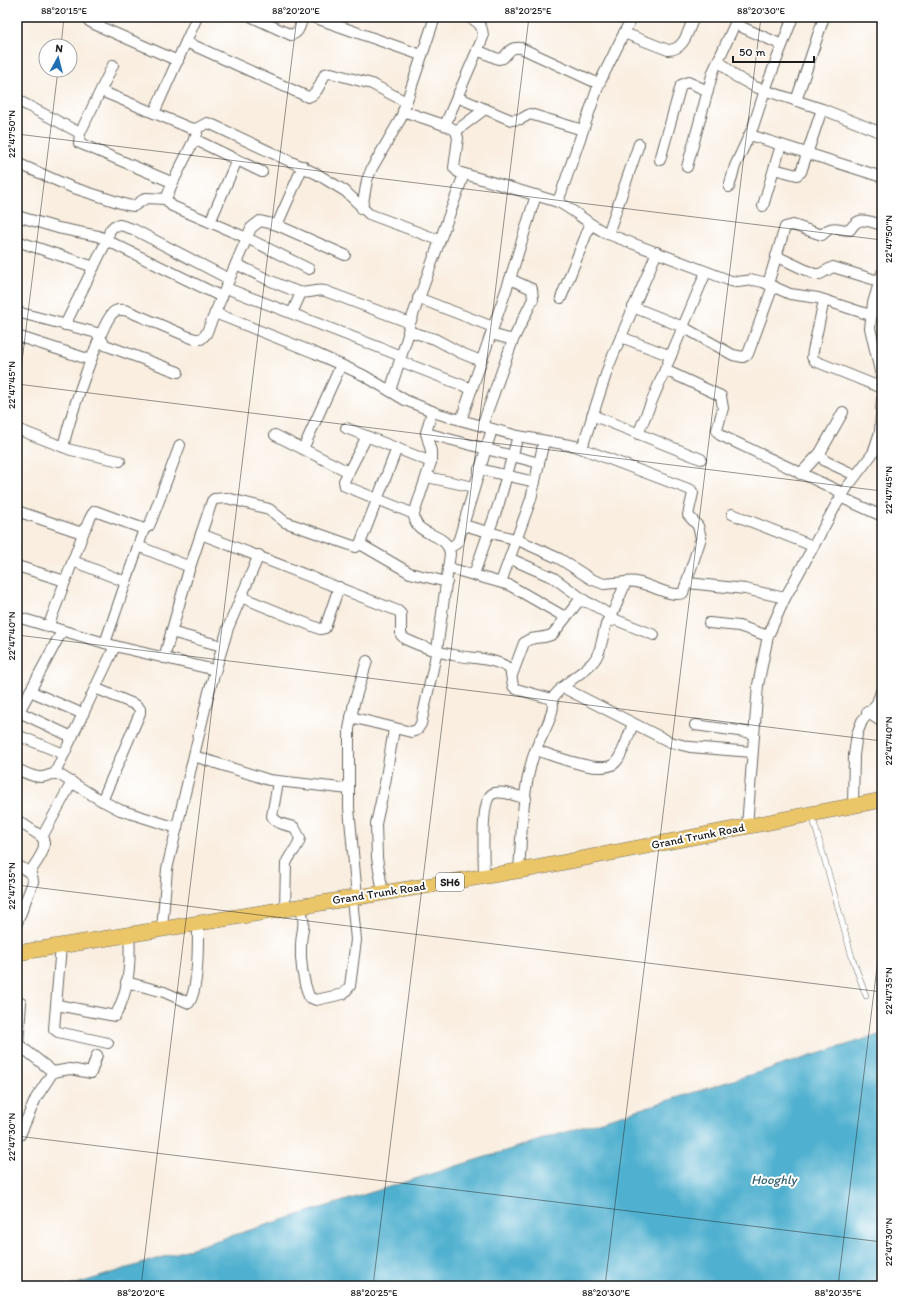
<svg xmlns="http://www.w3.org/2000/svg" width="899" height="1303" font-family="Itim,sans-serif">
	<rect width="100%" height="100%" fill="#fff"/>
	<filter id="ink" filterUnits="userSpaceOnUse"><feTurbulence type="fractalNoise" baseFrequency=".025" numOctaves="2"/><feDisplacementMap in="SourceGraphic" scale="8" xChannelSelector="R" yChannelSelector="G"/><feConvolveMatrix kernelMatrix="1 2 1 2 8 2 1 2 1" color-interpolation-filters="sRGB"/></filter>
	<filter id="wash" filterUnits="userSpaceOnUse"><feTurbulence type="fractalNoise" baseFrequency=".012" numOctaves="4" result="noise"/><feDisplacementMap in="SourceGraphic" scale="16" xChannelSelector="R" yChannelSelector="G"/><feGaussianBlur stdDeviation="0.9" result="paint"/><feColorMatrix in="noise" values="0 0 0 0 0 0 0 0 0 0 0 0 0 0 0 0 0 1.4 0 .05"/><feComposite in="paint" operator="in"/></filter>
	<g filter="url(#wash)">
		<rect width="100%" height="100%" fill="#f9eee0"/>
		<path fill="#50b0cf" stroke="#366676" d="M882,1034v252h-812z"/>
	</g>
	<g filter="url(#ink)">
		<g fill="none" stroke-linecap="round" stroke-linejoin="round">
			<g stroke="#696661" stroke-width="6">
				<path id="service" d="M812,815l40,142 14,39"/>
			</g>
			<g stroke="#696661" stroke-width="12">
				<g id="minor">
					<path d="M88,17l1,4 5,3 84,37"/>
					<path d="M252,17l39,18c9,-2 9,-11 12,-18"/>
					<path d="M313,17l108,38"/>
					<path d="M735,24l47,21"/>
					<path d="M624,33l44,17c17,0 20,-20 26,-33"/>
					<path d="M186,42l122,55c10,-3 12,-14 17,-23l6,-1 41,11 34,18"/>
					<path d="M477,50l21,9 5,-1c7,-7 7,-11 18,-10l78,36"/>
					<path d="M718,60l17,16 20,11 67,22 60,24"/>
					<path d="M113,65l-33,68 -1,10 90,38 3,3 -6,15 6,7 75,32 62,31"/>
					<path d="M101,91l89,37 6,1 11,-6 6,2 104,49 28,17 24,23 70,26"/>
					<path d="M457,97l54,23 10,-1 9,-5 53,16"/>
					<path d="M17,100l63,33"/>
					<path d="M796,101l28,-84"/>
					<path d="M403,111l47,16 6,4 2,7 -4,30 4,4 100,30c18,9 31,23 50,32l123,47 6,1 17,-2 9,2 27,12 28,4 52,17"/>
					<path d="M154,113l43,-96"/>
					<path d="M445,125l38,-88c0,-11 -5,-16 -15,-20"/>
					<path d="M456,131l29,-22"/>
					<path d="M750,135l132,42"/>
					<path d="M194,139l68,33"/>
					<path d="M660,160l21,-75 7,-3 20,9"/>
					<path d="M17,163l54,24 56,18 7,1 12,-8 20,1"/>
					<path d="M687,167l26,-95 25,-55"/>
					<path d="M774,169l23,6 4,-3 21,-63"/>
					<path d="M172,184l25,-50"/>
					<path d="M729,187l6,-21 18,-39 12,-37 28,-73"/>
					<path d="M558,202l41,-118 33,-67"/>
					<path d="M763,206l18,-61"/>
					<path d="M362,209l5,-29 5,-12 29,-50 34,-101"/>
					<path d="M17,216l41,12 40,8 124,61"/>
					<path d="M210,222l27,-62"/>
					<path d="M277,225l26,-59"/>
					<path d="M608,234l31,-90"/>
					<path d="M17,241l77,26"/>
					<path d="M776,256l38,18h6l13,-7 49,15"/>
					<path d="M236,264c19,9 44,23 64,28 9,2 16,-3 25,-1l80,30 4,5 -1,9 -18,56"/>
					<path d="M882,273l-9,30 -3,25 12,52"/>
					<path d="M768,284l17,-57 8,-2 29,10c2,-2 5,-5 8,-6 5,-3 14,2 20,1 9,-15 17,-9 32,-5"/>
					<path d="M226,288l175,68"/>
					<path d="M418,298l75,29"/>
					<path d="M561,298l29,-73"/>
					<path d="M824,300l-11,51 -1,6 3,4 67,27"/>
					<path d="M633,307l50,20 50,28 10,2 5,-3 25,-68"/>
					<path d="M17,312l80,21 8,12 73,27"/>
					<path d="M215,313l100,40 48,22 42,25 34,14 79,22 57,10 116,44 2,3 -5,22 10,11 3,12 -18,55c-15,6 -40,-15 -57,-11l-15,35"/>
					<path d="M292,313l9,-20"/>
					<path d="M65,325l42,-85 3,-10 4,-4 6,-1 13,4 96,50"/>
					<path d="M409,326l55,-152"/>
					<path d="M408,331l27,8 26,14 20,8"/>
					<path d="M491,334l22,6"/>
					<path d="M17,336l74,24"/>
					<path d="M621,337l50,19"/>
					<path d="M400,361l72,28"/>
					<path d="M665,370l56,26 2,12 -6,22 3,5 123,58"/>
					<path d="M843,412l-23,41 5,8 30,14"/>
					<path d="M592,415l109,44"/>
					<path d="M461,420l49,-141 26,-84"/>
					<path d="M482,426l31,-86 20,-41 -1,-10 -22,-10"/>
					<path d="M346,428l85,34"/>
					<path d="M17,429l54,21 49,11"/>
					<path d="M426,433l113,30"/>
					<path d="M638,434l68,-162"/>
					<path d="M275,435l74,37"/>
					<path d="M367,436l-23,45 1,5 69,28"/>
					<path d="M63,447c8,-33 19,-64 31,-95 5,-12 9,-26 17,-37 4,-6 10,-6 17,-4l61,26 6,2h6l5,-5 9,-21 36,-85 9,-7 17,4 68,30"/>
					<path d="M582,448l27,-83 48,-113"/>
					<path d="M303,449l38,-84"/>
					<path d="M479,469l56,13"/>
					<path d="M800,474l20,-21"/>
					<path d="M427,477l47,10"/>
					<path d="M840,497l42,19"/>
					<path d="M17,511l62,21c11,-3 8,-14 16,-21l49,18 5,-3 3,-7 28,-74"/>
					<path d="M732,514l81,32"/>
					<path d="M463,525l55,15 42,19 31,20 13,5 22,-2"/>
					<path d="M201,534l197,77 3,3v21l4,4c15,7 32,13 48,16 19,4 40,2 57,14l3,17 3,3 36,10c5,13 -12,39 -17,52 -13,37 -13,80 -16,120"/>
					<path d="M360,544l50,29 37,9"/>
					<path d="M138,546l52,21"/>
					<path d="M450,547l6,-3 3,-5 33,-110"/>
					<path d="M511,559l43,19 33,24"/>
					<path d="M73,561l53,21"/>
					<path d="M17,566l48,15"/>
					<path d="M449,568l60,17 56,32"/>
					<path d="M474,574l25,-71 19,-67"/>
					<path d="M501,582l30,-83 13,-58"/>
					<path d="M688,583l57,6 40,9"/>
					<path d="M241,597l79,32 5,-1 14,-41"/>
					<path d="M17,617l98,29 100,24"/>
					<path d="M709,623l30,3 29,10"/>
					<path d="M48,627l36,-96"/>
					<path d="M171,632l51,14"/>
					<path d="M105,643l39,-114"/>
					<path d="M164,658l24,-85 24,-72 2,-2 13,-1 42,11 16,13 71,25 4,-3 37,-96"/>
					<path d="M512,675l12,-32c8,-8 19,-3 29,-9l25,-32c11,-4 29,12 38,18"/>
					<path d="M562,687l108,55 20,5 62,5"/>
					<path d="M95,688l41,17 4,4v4l-38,88"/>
					<path d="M30,691l53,23"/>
					<path d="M552,699c10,-15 27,-23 40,-36 10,-10 10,-28 15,-41l9,-2 38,15"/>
					<path d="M17,711l55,26"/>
					<path d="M19,712l43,-81"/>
					<path d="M867,712l15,10"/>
					<path d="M351,717l60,15 6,-2 4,-6 16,-74 13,-96c-2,-23 -36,-16 -36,-40l17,-52v-11l-5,-18 6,-22"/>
					<path d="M695,725l58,8"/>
					<path d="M17,735l47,19"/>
					<path d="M536,750c16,5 68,27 80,12 8,-10 12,-26 17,-38"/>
					<path d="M194,756l75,24 80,9"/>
					<path d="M17,769c7,3 16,9 25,8 7,-1 10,-5 18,-2l37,23 23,12 57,18"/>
					<path d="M55,773l60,-127"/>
					<path d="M278,782l-6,34c4,8 14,9 22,11l6,11c-2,11 -11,16 -14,26l-1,45"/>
					<path d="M853,806l1,-51 3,-21 5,-13 15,-18 5,-14"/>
					<path d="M17,820l25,17c7,11 -6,25 -12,35"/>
					<path d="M747,826l11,-141 10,-49 17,-38 51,-93 12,-19 25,-33 7,-21 2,-33"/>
					<path d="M42,837l30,-55"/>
					<path d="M17,865c8,5 16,7 16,17l-16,41"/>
					<path d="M484,876c0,-15 -4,-75 8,-82 9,-5 25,3 34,4"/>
					<path d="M383,893l-6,-35 -1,-34 9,-41 9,-54"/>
					<path d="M357,897l-8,-89v-79l5,-26 13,-42"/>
					<path d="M299,907c8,16 3,20 2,37 -1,18 2,36 8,53l7,3 27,-6 7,-8 6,-46 -4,-42"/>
					<path d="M162,929l5,-60 42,-177 19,-64 31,-73"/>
					<path d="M61,946l-7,83 4,3 50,11"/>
					<path d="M126,982l38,10 25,11c10,-15 9,-61 9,-80"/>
					<path d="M17,1001l4,2 -3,41 35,28 -17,26 -16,37"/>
					<path d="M57,1005l58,11c14,-24 16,-54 14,-81"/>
					<path d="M53,1072l17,-3 21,4 6,-18"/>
				</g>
			</g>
			<g stroke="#696661" stroke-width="16">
				<path id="primary" d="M17,953l518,-85 347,-68"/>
			</g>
			<use href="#service" stroke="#fff" stroke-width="5"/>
			<use href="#minor" stroke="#fff" stroke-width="10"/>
			<use href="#primary" stroke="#ebc669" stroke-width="15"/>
		</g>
	</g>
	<path fill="none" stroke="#1c1c1c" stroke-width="1" stroke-opacity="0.45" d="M61,46l3,-29M17,134l865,106M17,384l865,107M17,402l41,-332M17,635l865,106M17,885l865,107M17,1136l865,106M141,1286l156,-1269M373,1286l156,-1269M605,1286l156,-1269M838,1286l44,-360"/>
	<g text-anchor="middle" stroke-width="4" stroke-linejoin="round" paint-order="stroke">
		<rect fill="#fff" stroke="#606060" stroke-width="1" x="436" y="873" width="28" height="18" rx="3"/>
		<g font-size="11" font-weight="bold" fill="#1c1c1c">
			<text x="450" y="886">SH6</text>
		</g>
		<g font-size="12" fill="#1c1c1c" stroke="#fff">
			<text transform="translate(698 836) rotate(-11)" y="4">Grand Trunk Road</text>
			<text transform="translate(379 893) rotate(-9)" y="4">Grand Trunk Road</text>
		</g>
		<g font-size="13" font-style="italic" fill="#335f6d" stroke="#fff">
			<text x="774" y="1184">Hooghly</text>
		</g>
	</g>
	<rect width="899" height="1303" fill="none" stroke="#fff" stroke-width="44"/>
	<g transform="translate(58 58) rotate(7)"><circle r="19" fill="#ffffff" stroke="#a4a4a4"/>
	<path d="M0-3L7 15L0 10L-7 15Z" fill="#1f6fb2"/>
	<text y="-6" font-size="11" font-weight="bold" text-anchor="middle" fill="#1c1c1c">N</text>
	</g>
	<path d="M733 56v6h81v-6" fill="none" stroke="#1c1c1c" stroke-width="2"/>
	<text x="739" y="56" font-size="12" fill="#1c1c1c" stroke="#ffffff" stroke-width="3" paint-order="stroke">50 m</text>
	<rect x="22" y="22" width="855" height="1259" fill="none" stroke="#1c1c1c" stroke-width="1.5"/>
	<g font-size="10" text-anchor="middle" fill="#1c1c1c">
		<text x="64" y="14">88°20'15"E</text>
		<text x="296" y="14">88°20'20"E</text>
		<text x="528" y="14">88°20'25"E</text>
		<text x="761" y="14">88°20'30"E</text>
		<text transform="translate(11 134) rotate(-90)" y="4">22°47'50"N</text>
		<text transform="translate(888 239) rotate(-90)" y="4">22°47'50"N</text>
		<text transform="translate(11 385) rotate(-90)" y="4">22°47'45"N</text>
		<text transform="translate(888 490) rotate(-90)" y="4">22°47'45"N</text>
		<text transform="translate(11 636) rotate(-90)" y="4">22°47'40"N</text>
		<text transform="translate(888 741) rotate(-90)" y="4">22°47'40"N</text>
		<text transform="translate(11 886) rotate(-90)" y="4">22°47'35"N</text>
		<text transform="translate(888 991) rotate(-90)" y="4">22°47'35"N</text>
		<text transform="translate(11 1137) rotate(-90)" y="4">22°47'30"N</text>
		<text transform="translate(888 1242) rotate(-90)" y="4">22°47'30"N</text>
		<text x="141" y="1296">88°20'20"E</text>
		<text x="374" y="1296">88°20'25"E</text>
		<text x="606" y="1296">88°20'30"E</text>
		<text x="838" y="1296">88°20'35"E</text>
	</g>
</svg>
